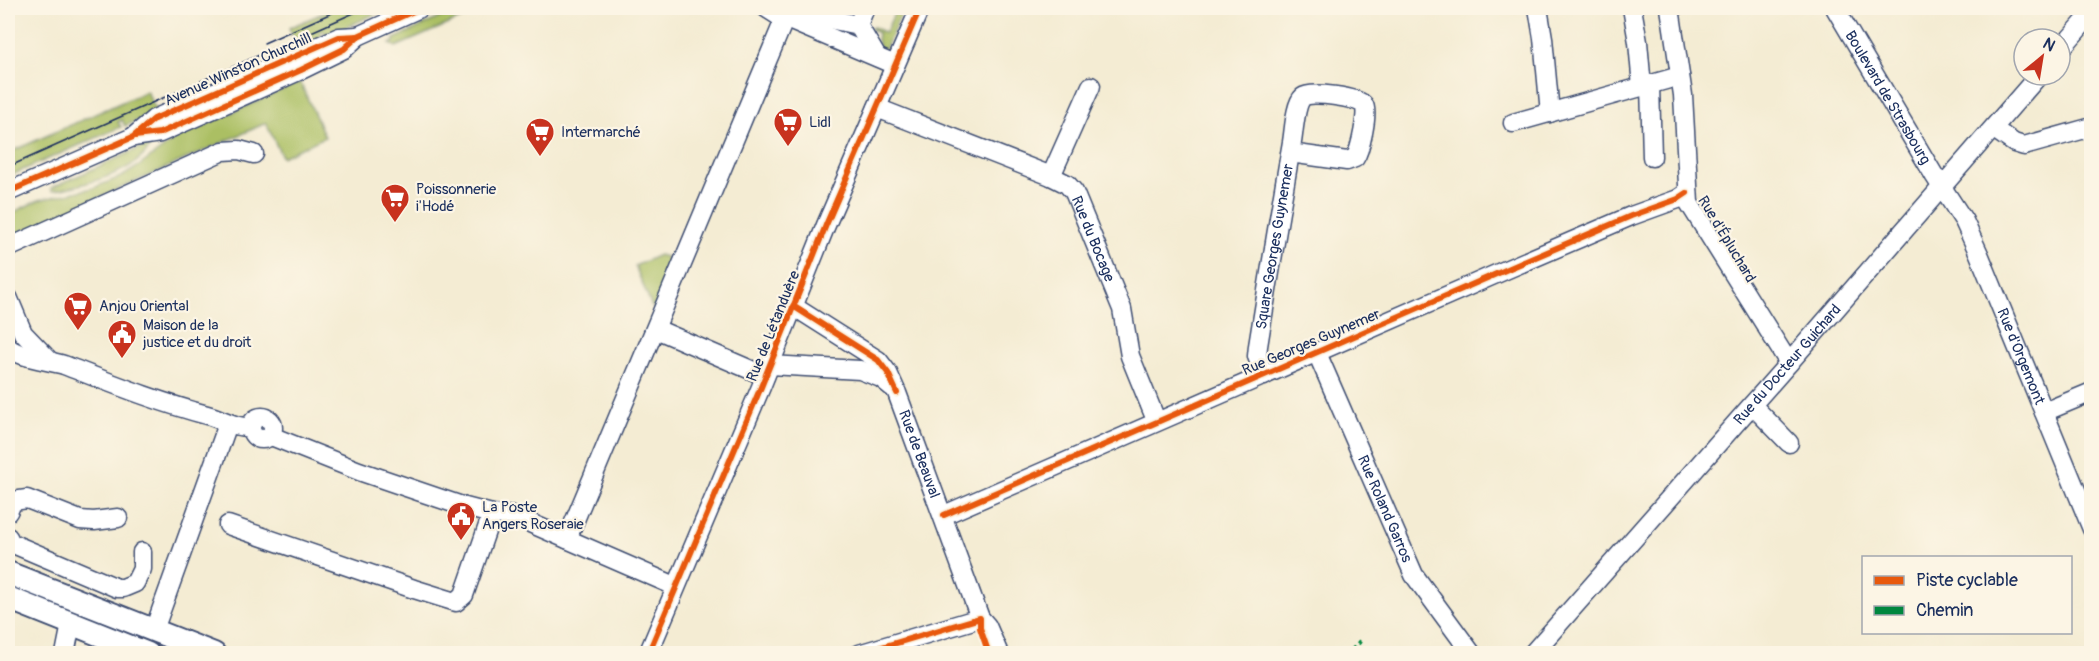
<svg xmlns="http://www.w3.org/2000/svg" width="2099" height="661" font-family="Pangolin,sans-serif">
	<rect width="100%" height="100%" fill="#fcf5e5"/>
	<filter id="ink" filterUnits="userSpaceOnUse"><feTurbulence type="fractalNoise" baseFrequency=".0167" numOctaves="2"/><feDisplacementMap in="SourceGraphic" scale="12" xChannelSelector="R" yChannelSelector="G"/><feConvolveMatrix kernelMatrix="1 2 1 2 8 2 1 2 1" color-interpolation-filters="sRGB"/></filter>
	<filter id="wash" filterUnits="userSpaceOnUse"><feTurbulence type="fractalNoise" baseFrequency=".008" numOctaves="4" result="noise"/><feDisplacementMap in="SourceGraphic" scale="24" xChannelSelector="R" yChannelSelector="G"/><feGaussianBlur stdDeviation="1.35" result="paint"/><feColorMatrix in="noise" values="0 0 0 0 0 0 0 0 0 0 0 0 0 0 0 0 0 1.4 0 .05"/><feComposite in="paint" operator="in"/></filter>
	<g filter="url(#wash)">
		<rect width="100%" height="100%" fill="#f4ecd3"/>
		<g fill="#abbf63" stroke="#637760" stroke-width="1.5">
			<path d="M334,8h54l-61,28 -3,-5 -4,1 2,6 -24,11 -9,-21z"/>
			<path d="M460,8h25l-89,39 -6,-3 4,-2v-3z"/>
			<path d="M897,8h7l-19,42 -6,-3 -2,-7 1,-7 -7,-4 2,-2 12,6z"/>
			<path d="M300,82l25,55 -43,20 -16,-34 -252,113 -2,-4h-2l4,-20 25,-12 54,-12 30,-12 16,-10 39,-29z"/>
			<path d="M147,91l9,21 -31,14 -3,-6 -4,2 3,5 -112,49 -1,-23z"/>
			<path d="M151,143c-10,30 -72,43 -99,48l-1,-3z"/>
			<path d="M659,255l7,2 6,9 -16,42 -4,-1 -17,-41z"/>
		</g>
	</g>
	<g filter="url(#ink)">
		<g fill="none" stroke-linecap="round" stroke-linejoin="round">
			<g stroke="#3c4b70" stroke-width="21">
				<g id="minor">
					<path d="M766,8l11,7 118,50"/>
					<path d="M802,8l27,11 29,6"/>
					<path d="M865,8l-7,17 19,32"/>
					<path d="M1538,8l5,30 7,75"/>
					<path d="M1632,8l6,34 4,45"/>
					<path d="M1670,8l13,87 6,108 100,160"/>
					<path id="s1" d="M1835,8l99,167 30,46 15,33 113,275"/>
					<path d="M2060,50l32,-37"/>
					<path d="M1650,85l2,72"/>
					<path id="s2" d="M877,108l174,68 16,8 7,8 48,117 8,47 26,64"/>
					<path d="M1513,123l167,-47"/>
					<path d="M1994,129l20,14 10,3 68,-19"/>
					<path d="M133,137l27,-4 141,-63 43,-21 14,-13 62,-28"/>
					<path d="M1051,176l40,-90"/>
					<path d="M8,192l125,-55 21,-18 185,-82 19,-1"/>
					<path d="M8,248l215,-97 16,-1 15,4"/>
					<path d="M8,297l15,36 26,27"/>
					<path id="s3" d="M793,306l85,54 10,13 9,20 83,225 7,8 12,28"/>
					<path d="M656,329l109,47"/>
					<path d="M8,347c11,11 40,13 56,18 47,18 94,37 143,50 16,4 27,13 44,12"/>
					<path id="s4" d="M1317,353l97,222 58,79"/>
					<path d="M770,365l90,5 21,8 11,9"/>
					<path id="s5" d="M1264,376l-7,-20 1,-10c11,-68 22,-136 34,-204 2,-11 3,-38 11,-45 7,-6 55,0 61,8 5,7 -4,46 -9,53l-8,3 -57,-8"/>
					<path d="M1752,405l37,38"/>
					<path d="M2044,412l48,-20"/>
					<circle cx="262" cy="428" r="11"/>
					<path d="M271,436l88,35 106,36 27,7 22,2 161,70"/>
					<path d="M8,512l5,-11 14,-2 53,21 14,1 24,-3"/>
					<path d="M944,515l566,-247 121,-52 47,-17 9,-6"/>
					<path d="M228,525l186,64 42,13 8,-7 28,-81"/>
					<path d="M8,537l3,6 106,45h6l12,-5 7,-14v-17"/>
					<path d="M567,539l218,-521"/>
					<path d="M154,630l74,-206"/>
					<path d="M65,654l6,-30"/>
					<path d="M648,654l113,-267 65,-162 94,-217"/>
					<path d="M859,654l121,-36"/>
					<path id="s6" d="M1532,654l249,-282 258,-297"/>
				</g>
			</g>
			<g stroke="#3c4b70" stroke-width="26">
				<g id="major">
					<path d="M8,573l206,81"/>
					<path d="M8,598l140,56"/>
				</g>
			</g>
			<use href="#minor" stroke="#fff" stroke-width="18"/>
			<use href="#major" stroke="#fff" stroke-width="22"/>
			<g stroke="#1b2f5e" stroke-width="1.5">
				<path d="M264,43l79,-35"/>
				<path d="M8,167l357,-159"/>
			</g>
			<path stroke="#00873e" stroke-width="4.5" stroke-dasharray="9 4.5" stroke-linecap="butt" d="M1349,654l11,-13"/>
			<g stroke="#fcf5e5" stroke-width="10">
				<g id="cycleway">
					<path d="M135,136l25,-3 141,-63 43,-21 14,-13 62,-28"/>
					<path d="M8,192l125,-55 21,-18 185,-82 19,-1"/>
					<path d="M793,306l85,54 10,13 9,20"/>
					<path d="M944,515l566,-247 121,-52 47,-17 9,-6"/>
					<path d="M648,654l113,-267 65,-162 94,-217"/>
					<path d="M859,654l121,-36v10l9,26"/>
				</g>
			</g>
			<use href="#cycleway" stroke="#e8590c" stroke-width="6"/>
		</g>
	</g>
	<defs>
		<g id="supermarket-pin" transform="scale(1.5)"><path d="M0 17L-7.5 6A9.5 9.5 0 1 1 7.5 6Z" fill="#c8321e" stroke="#fcf5e5"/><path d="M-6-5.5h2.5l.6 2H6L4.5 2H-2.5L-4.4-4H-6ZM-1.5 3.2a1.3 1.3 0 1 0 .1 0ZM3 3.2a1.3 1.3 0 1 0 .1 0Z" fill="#fff"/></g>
		<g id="civic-pin" transform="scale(1.5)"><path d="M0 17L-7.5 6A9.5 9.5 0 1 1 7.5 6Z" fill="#c8321e" stroke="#fcf5e5"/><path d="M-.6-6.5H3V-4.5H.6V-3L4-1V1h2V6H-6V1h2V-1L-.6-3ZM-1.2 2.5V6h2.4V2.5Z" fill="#fff"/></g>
	</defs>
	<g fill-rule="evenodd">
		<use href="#supermarket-pin" x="788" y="122"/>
		<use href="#supermarket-pin" x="540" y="132"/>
		<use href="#supermarket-pin" x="395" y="198"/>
		<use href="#supermarket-pin" x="78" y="306"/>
		<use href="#civic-pin" x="122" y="334"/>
		<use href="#civic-pin" x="461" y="516"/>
	</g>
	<g text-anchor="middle" stroke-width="4.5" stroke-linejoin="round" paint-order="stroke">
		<g font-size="15" fill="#1b2f5e" stroke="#fcf5e5">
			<text transform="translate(238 69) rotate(-24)" y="5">Avenue Winston Churchill</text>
			<text dy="5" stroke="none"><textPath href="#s1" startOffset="104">Boulevard de Strasbourg</textPath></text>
			<text dy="5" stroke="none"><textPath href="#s2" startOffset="266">Rue du Bocage</textPath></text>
			<text transform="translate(1727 239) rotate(59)" y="5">Rue d'Épluchard</text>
			<text dy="5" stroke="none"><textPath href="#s5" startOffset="132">Square Georges Guynemer</textPath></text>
			<text transform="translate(773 326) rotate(-68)" y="5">Rue de Létanduère</text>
			<text transform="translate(1311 342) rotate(-23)" y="5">Rue Georges Guynemer</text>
			<text dy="5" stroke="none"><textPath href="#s1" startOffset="396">Rue d'Orgemont</textPath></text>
			<text dy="5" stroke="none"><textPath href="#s6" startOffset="386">Rue du Docteur Guichard</textPath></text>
			<text dy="5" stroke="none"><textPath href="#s3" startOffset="204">Rue de Beauval</textPath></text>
			<text dy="5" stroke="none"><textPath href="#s4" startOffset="170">Rue Roland Garros</textPath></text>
		</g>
		<g font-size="15" fill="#1b2f5e" stroke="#fcf5e5" text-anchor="start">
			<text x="809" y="127">Lidl</text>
			<text x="561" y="137">Intermarché</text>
			<text x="416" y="194">Poissonnerie<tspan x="416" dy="17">i'Hodé</tspan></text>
			<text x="99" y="311">Anjou Oriental</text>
			<text x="143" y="330">Maison de la<tspan x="143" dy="17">justice et du droit</tspan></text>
			<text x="482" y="512">La Poste<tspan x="482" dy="17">Angers Roseraie</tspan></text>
		</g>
	</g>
	<rect width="2099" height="661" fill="none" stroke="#fcf5e5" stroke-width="30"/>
	<rect x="1862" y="556" width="210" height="78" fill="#fcf5e5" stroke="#a2a6af" stroke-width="1.5"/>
	<rect x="1874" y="576" width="30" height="9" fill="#e8590c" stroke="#a2a6af" stroke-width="1.5"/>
	<text x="1916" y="586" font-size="18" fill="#1b2f5e">Piste cyclable</text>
	<rect x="1874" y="606" width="30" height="9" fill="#00873e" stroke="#a2a6af" stroke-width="1.5"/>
	<text x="1916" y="616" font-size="18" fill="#1b2f5e">Chemin</text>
	<g transform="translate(2042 57) rotate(30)"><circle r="28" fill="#fcf5e5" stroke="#a2a6af" stroke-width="1.5"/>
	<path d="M0-4.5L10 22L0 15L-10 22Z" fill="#c8321e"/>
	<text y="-9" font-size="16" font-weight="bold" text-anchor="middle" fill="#1b2f5e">N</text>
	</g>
</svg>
